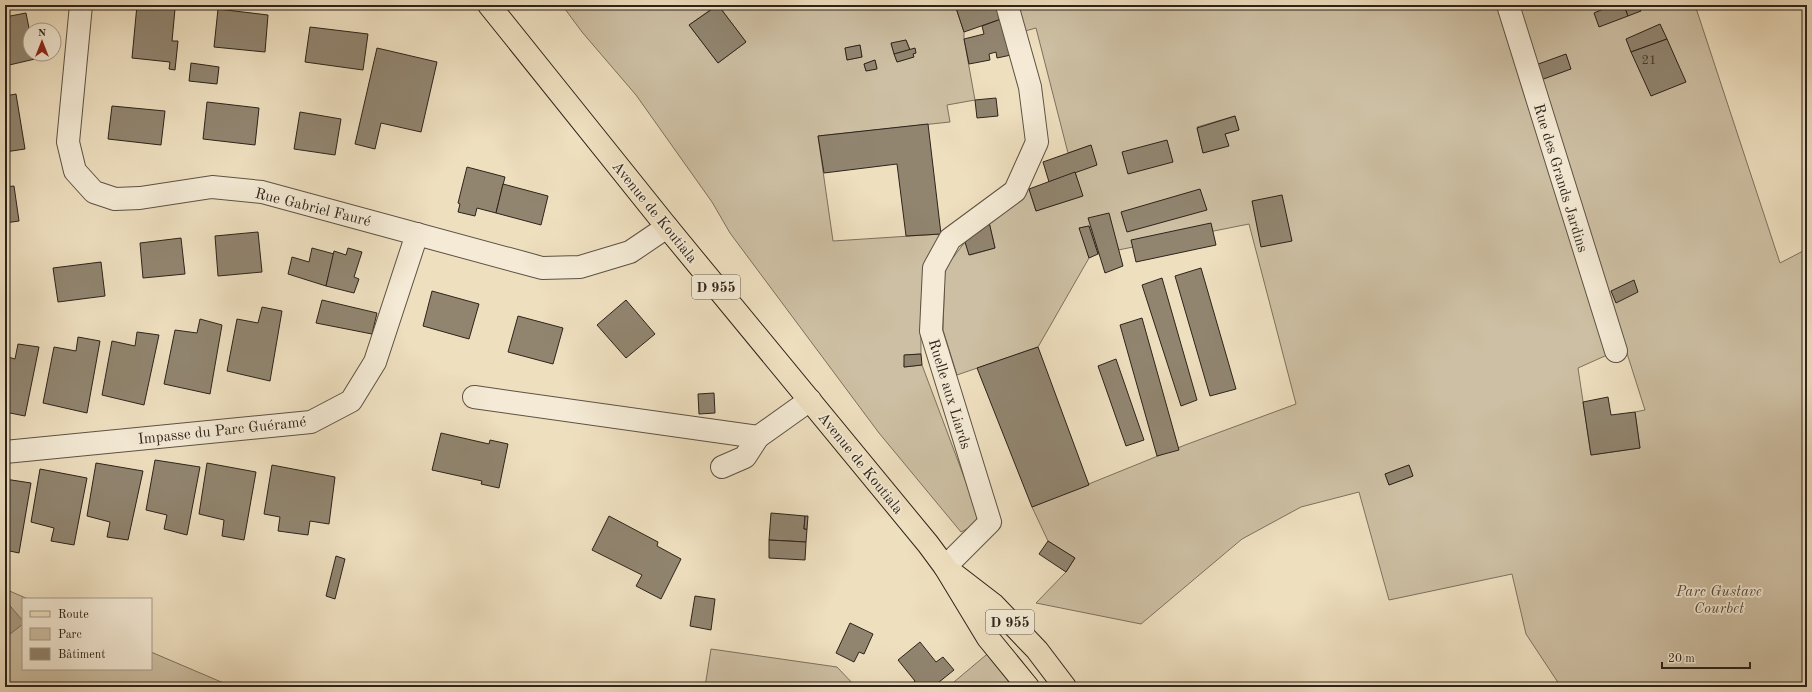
<svg xmlns="http://www.w3.org/2000/svg" width="1812" height="692" font-family="'Old Standard TT',serif">
	<rect width="100%" height="100%" fill="#eedfbf"/>
	<filter id="stains"><feTurbulence type="fractalNoise" baseFrequency=".005" numOctaves="4"/><feColorMatrix values="0 0 0 0 .2 0 0 0 0 .09 0 0 0 0 .02 0 0 0 .5 -.17"/></filter>
	<radialGradient id="worn" r=".72"><stop offset=".6" stop-color="#630" stop-opacity="0"/><stop offset="1" stop-color="#630" stop-opacity=".3"/></radialGradient>
	<g fill="#cdbfa3" stroke="#7d715e" fill-rule="evenodd">
		<path d="M562,5h155l-28,20 29,38 28,-21 -28,-37h237l9,27v7l11,61 -28,5 3,17 -132,14 15,105 108,-7c-24,37 -20,78 -20,120l-16,1 -1,12 18,-2 54,144 1,9 -3,7 -13,7 -82,-99 -149,-200 -18,-31 -76,-107 -54,-63zM906,40l4,10 6,3 -3,1v3l-16,5 -6,-18zM860,45l2,12 -15,3 -2,-12zM875,60l2,8 -11,3 -2,-7z"/>
		<path d="M1017,5h678l85,258 27,-14v438h-246l-35,-53 -14,-60 -123,26 -30,-108 -58,15 -59,32 -101,85 -105,-21 30,-31 9,-14 -27,-17 -16,-34 153,-62 111,-41 -47,-180 -151,30 -9,-28 -9,2 9,30 -51,89 -81,28 -14,-45 2,-62 20,-26 5,13 25,-7 -6,-26 40,-33 7,22 46,-15 -7,-24 16,-27 -23,8 -32,-125 -11,3zM1235,116l4,14 -14,4 3,11 -25,8 -6,-26zM1625,347l20,63 -10,2 5,36 -49,7 -13,-87zM1409,465l4,11 -24,9 -4,-11z"/>
		<path d="M5,589l23,10h-5v70h128v-17l82,35h-228z"/>
		<path d="M711,649l126,18 19,20h-151z"/>
		<path d="M992,650l32,37h-76z"/>
	</g>
	<path fill="#ac9f87" stroke="#796d5b" d="M5,600l18,21v3l-18,14z"/>
	<g fill="#918570" stroke="#2d231a">
		<path d="M137,5l38,4 -3,32h6l-3,29 -6,-1 1,-7 -38,-4z"/>
		<path d="M718,5l28,37 -28,21 -29,-38z"/>
		<path d="M955,5h44l5,13 -40,14z"/>
		<path d="M1613,5h11l4,11 -29,11 -5,-14z"/>
		<path d="M1624,5h15l2,6 -13,5z"/>
		<path d="M218,9l50,6 -3,37 -51,-5z"/>
		<path d="M26,13l4,20v21h4l1,5 -30,7v-49z"/>
		<path d="M1004,18l7,37 -14,3 -1,-6 -7,2 1,6 -21,4 -5,-25 20,-5 -2,-8z"/>
		<path d="M1660,24l7,15 -36,13 -5,-13z"/>
		<path d="M310,27l58,7 -5,36 -58,-8z"/>
		<path d="M1667,39l19,43 -35,14 -20,-44z"/>
		<path d="M906,40l4,10 -16,4 -3,-11z"/>
		<path d="M860,45l2,12 -15,3 -2,-12z"/>
		<path d="M377,48l60,14 -16,70 -40,-9 -6,26 -20,-5z"/>
		<path d="M915,48l1,5 -3,1 1,3 -17,5 -3,-8z"/>
		<path d="M1566,54l5,15 -33,12 -5,-15z"/>
		<path d="M875,60l2,9 -11,2 -2,-7z"/>
		<path d="M191,63l28,4 -2,17 -28,-3z"/>
		<path d="M16,94l9,55 -20,3v-56z"/>
		<path d="M996,98l2,18 -21,2 -2,-18z"/>
		<path d="M207,102l52,6 -4,37 -52,-6z"/>
		<path d="M112,106l53,5 -4,34 -53,-6z"/>
		<path d="M300,112l41,7 -6,36 -41,-6z"/>
		<path d="M1235,116l4,14 -14,4 4,12 -26,7 -6,-25z"/>
		<path d="M928,124l13,110 -35,2 -9,-72 -73,9 -6,-37z"/>
		<path d="M1167,140l6,22 -45,12 -6,-22z"/>
		<path d="M1091,145l6,20 -48,17 -6,-20z"/>
		<path d="M467,167l38,10 -9,36 -19,-5 -2,8 -17,-4 2,-8 -2,-1z"/>
		<path d="M1075,172l8,24 -47,15 -7,-22z"/>
		<path d="M503,184l45,12 -7,29 -45,-12z"/>
		<path d="M14,186l5,35 -14,2v-36z"/>
		<path d="M1200,189l7,21 -80,22 -6,-20z"/>
		<path d="M1282,195l10,46 -31,6 -9,-46z"/>
		<path d="M1109,213l14,53 -18,7 -17,-55z"/>
		<path d="M989,222l6,26 -26,7 -4,-13z"/>
		<path d="M1211,223l5,22 -80,17 -5,-22z"/>
		<path d="M1089,226l9,28 -9,4 -10,-30z"/>
		<path d="M258,232l4,40 -44,4 -3,-40z"/>
		<path d="M181,238l4,36 -42,4 -3,-35z"/>
		<path d="M312,248l22,6 -8,32 -38,-12 4,-17 17,5z"/>
		<path d="M348,248l14,4 -8,25 5,2 -5,14 -28,-7 8,-35 12,4z"/>
		<path d="M101,262l4,34 -47,6 -5,-34z"/>
		<path d="M1201,268l35,121 -26,7 -35,-120z"/>
		<path d="M1162,278l35,122 -16,6 -39,-121z"/>
		<path d="M1634,280l4,12 -22,11 -5,-12z"/>
		<path d="M432,291l47,13 -10,35 -46,-13z"/>
		<path d="M322,300l55,13 -5,21 -56,-11z"/>
		<path d="M626,300l29,34 -29,24 -29,-33z"/>
		<path d="M262,307l20,4 -12,70 -43,-10 10,-52 21,4z"/>
		<path d="M518,316l45,12 -10,36 -45,-12z"/>
		<path d="M1142,318l37,132 -22,6 -37,-131z"/>
		<path d="M200,319l22,6 -12,69 -46,-10 11,-54 22,3z"/>
		<path d="M137,332l22,3 -15,70 -42,-10 10,-54 23,5z"/>
		<path d="M78,337l22,4 -13,72 -44,-10 11,-56 22,4z"/>
		<path d="M18,344l21,3 -14,69 -20,-4v-56l10,3z"/>
		<path d="M1038,347l51,138 -57,22 -55,-139z"/>
		<path d="M921,354l1,11 -18,2v-12z"/>
		<path d="M1116,359l28,81 -18,6 -28,-80z"/>
		<path d="M714,393l1,20 -16,1 -1,-20z"/>
		<path d="M1608,397l3,18 24,-3 5,36 -49,7 -8,-53z"/>
		<path d="M441,433l48,11 1,-4 18,4 -9,44 -18,-4 1,-3 -50,-11z"/>
		<path d="M155,460l45,7 -13,68 -23,-6 3,-14 -21,-5z"/>
		<path d="M96,463l47,8 -15,69 -21,-3 3,-15 -23,-6z"/>
		<path d="M207,463l49,9 -12,68 -22,-4 2,-16 -25,-6z"/>
		<path d="M272,465l63,12 -6,47 -19,-3 -2,14 -30,-4 2,-14 -16,-3z"/>
		<path d="M1409,465l4,11 -24,9 -4,-11z"/>
		<path d="M40,469l47,9 -13,67 -23,-4 3,-13 -23,-6z"/>
		<path d="M5,479l26,4 -12,70 -14,-3z"/>
		<path d="M771,513l34,3 -1,13h3l-1,13 -37,-2z"/>
		<path d="M609,516l49,26 -1,4 24,13 -20,40 -25,-13 6,-11 -50,-25z"/>
		<path d="M805,516h3l-1,13h-3z"/>
		<path d="M769,540l37,2 -1,18 -36,-2z"/>
		<path d="M1048,541l27,17 -9,14 -27,-18z"/>
		<path d="M336,556l9,3 -10,40 -9,-3z"/>
		<path d="M695,596l20,3 -4,31 -21,-4z"/>
		<path d="M850,623l23,11 -9,20 -5,-2 -5,10 -18,-9z"/>
		<path d="M920,642l16,20 7,-5 11,13 -21,17h-25l7,-6 -17,-21z"/>
	</g>
	<g fill="none" stroke-linecap="round" stroke-linejoin="round">
		<g stroke="#5d5243" stroke-width="24">
			<g id="minor">
				<path d="M81,5l-13,137 7,29 19,21 21,7 25,-1 72,-11 50,5 280,76 38,-1 50,-15 37,-25"/>
				<path d="M1508,5l108,346"/>
				<path d="M474,397l284,40 52,-37"/>
				<path d="M5,452l306,-30 40,-21 24,-39 42,-128"/>
				<path d="M722,467l23,-10 13,-20"/>
				<path d="M945,567l45,-45 -59,-191 3,-63 16,-29 65,-48 22,-49 -7,-55 -23,-82"/>
			</g>
		</g>
		<g stroke="#2d231a" stroke-width="24">
			<g id="major">
				<path d="M489,5l178,222 261,317 17,23 43,71 40,49"/>
				<path d="M955,575l39,30 43,45 28,37"/>
			</g>
		</g>
		<use href="#minor" stroke="#f4ead5" stroke-width="22"/>
		<use href="#major" stroke="#eedfbf" stroke-width="22"/>
	</g>
	<g text-anchor="middle" stroke-width="3.5" stroke-linejoin="round" paint-order="stroke">
		<g font-size="13" fill="#463c30">
			<text x="1649" y="64">21</text>
		</g>
		<g fill="#f4ead5" stroke="#695f52" stroke-width="1">
			<rect x="692" y="275" width="48" height="24" rx="3"/>
			<rect x="986" y="610" width="48" height="24" rx="3"/>
		</g>
		<g font-size="14" font-weight="bold" fill="#2d231a">
			<text x="716" y="292">D 955</text>
			<text x="1010" y="627">D 955</text>
		</g>
		<g font-size="15" fill="#2d231a" stroke="#f4ead5">
			<text transform="translate(1561 178) rotate(73)" y="5">Rue des Grands Jardins</text>
			<text transform="translate(313 207) rotate(14)" y="5">Rue Gabriel Fauré</text>
			<text transform="translate(655 212) rotate(51)" y="5">Avenue de Koutiala</text>
			<text transform="translate(950 394) rotate(73)" y="5">Ruelle aux Liards</text>
			<text transform="translate(222 430) rotate(-6)" y="5">Impasse du Parc Guéramé</text>
			<text transform="translate(861 463) rotate(51)" y="5">Avenue de Koutiala</text>
		</g>
		<g font-size="15" font-style="italic" fill="#554a3c" stroke="#f4ead5">
			<text x="1719" y="596">Parc Gustave<tspan x="1719" dy="17">Courbet</tspan></text>
		</g>
	</g>
	<rect width="1812" height="692" fill="none" stroke="#eedfbf" stroke-width="20"/>
	<rect x="6" y="6" width="1800" height="680" fill="none" stroke="#2d231a" stroke-width="2"/>
	<rect x="10" y="10" width="1792" height="672" fill="none" stroke="#2d231a"/>
	<rect x="22" y="598" width="130" height="72" fill="#f4ead5" stroke="#a49a8a"/>
	<rect x="30" y="611" width="20" height="6" fill="#eedfbf" stroke="#a49a8a"/>
	<text x="58" y="618" font-size="12" fill="#2d231a">Route</text>
	<rect x="30" y="628" width="20" height="12" fill="#cdbfa3" stroke="#a49a8a"/>
	<text x="58" y="638" font-size="12" fill="#2d231a">Parc</text>
	<rect x="30" y="648" width="20" height="12" fill="#918570" stroke="#a49a8a"/>
	<text x="58" y="658" font-size="12" fill="#2d231a">Bâtiment</text>
	<g transform="translate(42 42)"><circle r="19" fill="#f4ead5" stroke="#a49a8a"/>
	<path d="M0-3L7 15L0 10L-7 15Z" fill="#8f2418"/>
	<text y="-6" font-size="11" font-weight="bold" text-anchor="middle" fill="#2d231a">N</text>
	</g>
	<path d="M1662 662v6h88v-6" fill="none" stroke="#2d231a" stroke-width="2"/>
	<text x="1668" y="662" font-size="12" fill="#2d231a" stroke="#f4ead5" stroke-width="3" paint-order="stroke">20 m</text>
	<rect width="100%" height="100%" filter="url(#stains)"/>
	<rect width="100%" height="100%" fill="url(#worn)"/>
</svg>
